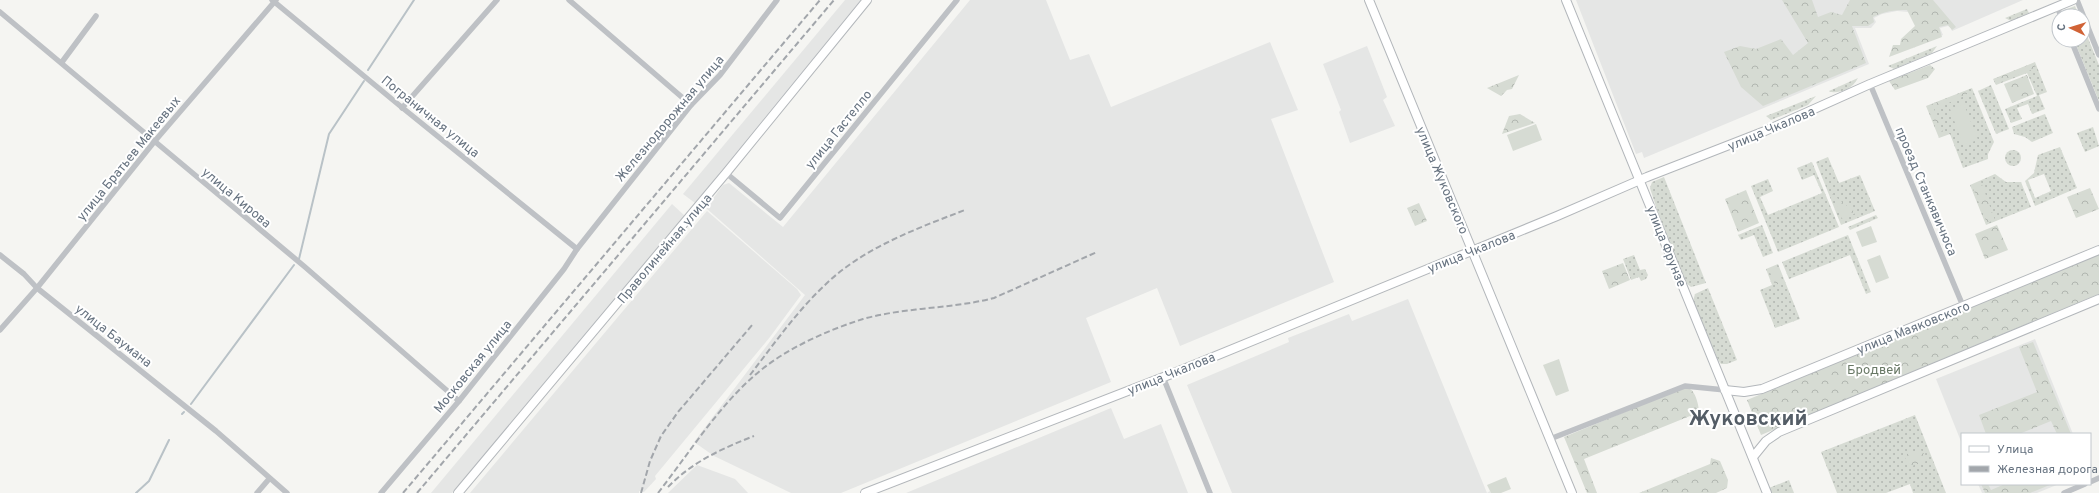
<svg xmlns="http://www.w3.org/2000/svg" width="2099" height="493" font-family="Overpass,sans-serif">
	<defs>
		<pattern id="grass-dots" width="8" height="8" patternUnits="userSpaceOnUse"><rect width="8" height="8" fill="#d6dbd3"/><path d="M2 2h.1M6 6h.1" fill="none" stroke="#b1b6b0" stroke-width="1.8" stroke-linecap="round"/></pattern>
		<pattern id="forest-crowns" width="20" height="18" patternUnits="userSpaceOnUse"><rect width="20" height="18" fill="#d6dbd3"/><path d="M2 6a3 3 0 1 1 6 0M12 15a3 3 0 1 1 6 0" fill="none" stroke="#b1b6b0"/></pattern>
	</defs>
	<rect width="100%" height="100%" fill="#f5f5f2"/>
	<g fill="#e5e6e5">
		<path d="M845,0h16l-166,203 -12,-9z"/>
		<path d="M970,0h76l24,60 19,-6 22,53 159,-65 28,68 -27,9 63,163 -154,64 -23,-58 -71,30 25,64 -270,111h-50l-77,-37 -20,-14 111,-147 -99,-87 17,-23 6,-2 54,44z"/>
		<path d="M1576,0h447l-71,31 -1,-3 -3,-2 -8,2 3,7 -18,6 -11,-25 -6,-4 -11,-1 -15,3 -8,4 2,4 -5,6h-16l14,36 -225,94 -2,-6 -6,2z"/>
		<path d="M1367,46l20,51 -4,3 12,26 -45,17 -11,-31 2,-2 -18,-46z"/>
		<path d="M672,204l13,12 -233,277h-21z"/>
		<path d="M707,211l90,78 4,6 -31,42 -115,139 1,3 -12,13 -5,-1v2h-169z"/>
		<path d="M1408,299l79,194 3,-2 1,2h-259l-45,-108 102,-43 -1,-4 61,-24 3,7z"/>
		<path d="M2035,339l38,95h-111v10l-26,-65z"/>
		<path d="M1111,408l13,31 37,-15 27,69h-282z"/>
		<path d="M697,465l38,14 13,14h-80z"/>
		<path d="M1978,484h81l-22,9h-55z"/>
	</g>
	<g fill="url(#grass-dots)" fill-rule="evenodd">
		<path d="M2075,6l4,10h-15l-2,-5z"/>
		<path d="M2027,9l2,4 -18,8 -6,-3z"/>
		<path d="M2083,26l16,39v36l-25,-61h9z"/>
		<path d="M1937,46l-5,7 -38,16 -6,-3z"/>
		<path d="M2035,62l12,30 -8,3 6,14 -13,5 -4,-10 -11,4 5,11 -11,4 -6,-14 32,-13 -10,-23 -31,12 -3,-6z"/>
		<path d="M1858,78c-6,11 -16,15 -28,14l-1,-1z"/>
		<path d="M1991,85l18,44 -13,5 -18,-43z"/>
		<path d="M1972,88l22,54 -6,12v5l-25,9 -13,-34 -11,4 -13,-32z"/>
		<path d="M1816,96l-8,9 -37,15 -5,-4z"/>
		<path d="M2045,114l8,19 -21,9 -7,-5 -11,-3 -2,-7z"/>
		<path d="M2093,127l6,19 -14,6 -8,-19z"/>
		<path d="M2060,147l17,41 -42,18 -10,-25 9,-8 4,-18zM2044,174l7,17 -16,7 -7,-18z"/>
		<circle cx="2013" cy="158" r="8"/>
		<path d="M1828,157l11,26 21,-8 15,36 -34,14 -25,-63z"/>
		<path d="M1812,162l27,65 -61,25 -27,-66 17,-7 5,12 -13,6 8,18 54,-22 -8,-18 -12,5 -5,-12z"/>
		<path d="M1995,174l11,8h15l10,25 -45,18 -16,-40z"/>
		<path d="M1664,177l42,106 -15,4 -5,-4 -28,-70 -8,-25 2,-6z"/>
		<path d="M1876,215l2,3 -28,12 -2,-3z"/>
		<path d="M1762,225l11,28 -10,4 -9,-22 -13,5 -3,-5z"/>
		<path d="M1848,235l23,57 -5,2 -16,-39 -61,24 -7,-17z"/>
		<path d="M1634,255l6,15 5,-1 3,6 -2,4 -5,2 -2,-4 -8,3 -8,-21z"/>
		<path d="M1778,264l22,55 -25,9 -15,-38 12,-5 -6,-16z"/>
		<path d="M1708,288l29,72 -10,4h-6l-3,-4 -25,-59 2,-7z"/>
		<path d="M1915,415l31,78h-33l-3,-9 -24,9h-49l-16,-41z"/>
		<path d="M1789,480l5,13h-23l-2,-5z"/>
	</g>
	<g fill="url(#forest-crowns)">
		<path d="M1782,0h30l6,17 13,-5 11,3 8,-15h83l23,27 -4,3 -4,-5 -9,2 3,10 -53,20 4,-12h7l1,-6 14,-13 -8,-16c-13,0 -22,1 -34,7l1,5 -6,4h-16l14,37 -103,43 -22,-19 -17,-35 16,-6 16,3 25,-10 12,16 15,-12z"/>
		<path d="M2034,63l2,5 -40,16 -2,-5z"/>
		<path d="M1930,65l5,4 -7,9 -33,12 -6,-9z"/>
		<path d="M1519,75l-7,14 -5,1 -6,6 -14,-8z"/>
		<path d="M2027,75l7,19 -22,9 -8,-19z"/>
		<path d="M1966,91l1,4 -33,14 10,26 -5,1 -12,-30z"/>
		<path d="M1520,114l15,9 -33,11 7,-18z"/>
		<path d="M1981,182l14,38 -8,3 -15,-37z"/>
		<path d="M2090,188l9,21 -23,9 -9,-21z"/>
		<path d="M1746,190l13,33 -21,9 -13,-33z"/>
		<path d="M1832,194l24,19 -14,6z"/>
		<path d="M1419,203l8,18 -12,5 -8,-18z"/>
		<path d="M1997,225l11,25 -23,9 -10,-25z"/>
		<path d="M2099,254v40l-338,141 -14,-35z"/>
		<path d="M1623,263l7,17 -21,9 -7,-18z"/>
		<path d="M1777,267l6,15 -8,3 -6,-15z"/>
		<path d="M2033,342l38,92h-14l-6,-13 -32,13h-33l-7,-19 58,-23 -18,-45z"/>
		<path d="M1683,388c2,0 5,0 7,1 6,3 11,22 8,28l-2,2 -6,-3 -106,43 13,34h-10l-23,-56z"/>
		<path d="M1920,449l9,11 -20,7 -5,-12z"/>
		<path d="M1711,458l9,3 8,19 -1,8 -11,5h-77l71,-29z"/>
		<path d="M1981,484h7l3,6 14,-6h47l-22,9h-45z"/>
	</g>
	<g fill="#d6dbd3">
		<path d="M1964,104l14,36 -15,5 -13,-36z"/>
		<path d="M1536,124l6,16 -29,11 -6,-16z"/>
		<path d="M1871,226l6,16 -15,5 -6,-15z"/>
		<path d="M1880,255l9,23 -13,5 -9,-23z"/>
		<path d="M1559,359l10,32 -13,5 -13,-31z"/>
		<path d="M1506,477l5,12 -10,4h-10l-4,-8z"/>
	</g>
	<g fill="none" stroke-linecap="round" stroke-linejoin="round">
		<g stroke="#b9c2c7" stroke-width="2">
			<path d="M368,70l46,-70"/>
			<path d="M299,259l30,-125 35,-53"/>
			<path d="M191,404l103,-139"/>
			<path d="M182,414l2,-2"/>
			<path d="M136,493l13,-12 20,-41"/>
		</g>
		<g stroke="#b3b7bb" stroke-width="10">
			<g id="secondary">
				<path d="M1369,0l203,493"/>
				<path d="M1566,0l201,493"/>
				<path d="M1725,390l19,2 18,-3 337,-139"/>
				<path d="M1753,457l13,-16 13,-9 320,-133"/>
				<path d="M458,493l268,-320 141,-173"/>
				<path d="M865,493l309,-120 383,-157 90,-39 118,-46 105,-47 203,-84"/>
			</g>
		</g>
		<g stroke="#bec1c5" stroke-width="5.5">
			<path d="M272,0l127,105 178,144"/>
			<path d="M569,0l122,105"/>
			<path d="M2077,0l22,55"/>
			<path d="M2057,7l4,9"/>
			<path d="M0,12l305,255 154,134"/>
			<path d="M2071,40l28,69"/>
			<path d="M62,62l34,-46"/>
			<path d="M1870,84l93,222"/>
			<path d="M402,108l95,-108"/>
			<path d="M726,173l54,45 177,-218"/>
			<path d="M0,255l24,19 13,14 179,143 71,62"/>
			<path d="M0,330l37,-42 117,-146 122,-142"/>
			<path d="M1163,377l47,116"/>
			<path d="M1550,439l135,-53 40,4"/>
			<path d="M2090,482l9,-4"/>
			<path d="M257,493l12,-14"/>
			<path d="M381,493l78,-92 105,-132 13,-20 114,-144 29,-30 57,-75"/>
			<path d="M2064,493l21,-9"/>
		</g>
		<use href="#secondary" stroke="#fff" stroke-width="8"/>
		<g stroke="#a2a6ab" stroke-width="2" stroke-dasharray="6 3" stroke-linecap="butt">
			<path d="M750,375c24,-31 47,-64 76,-91 37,-36 92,-56 139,-74"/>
			<path d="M668,487c24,-25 55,-39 86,-51"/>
			<path d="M403,493l417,-493"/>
			<path d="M417,493l417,-493"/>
			<path d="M641,493l9,-32 11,-25 17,-24 75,-88"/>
			<path d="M658,493c29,-37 60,-86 96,-117 29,-26 71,-45 109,-57 43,-12 88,-10 131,-21l103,-46"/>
		</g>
	</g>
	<g text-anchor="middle" stroke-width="4" stroke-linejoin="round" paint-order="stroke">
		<g font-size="13" fill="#677380" stroke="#fff">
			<text transform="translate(431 116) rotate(39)" y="5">Пограничная улица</text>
			<text transform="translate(669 118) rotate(-50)" y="5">Железнодорожная улица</text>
			<text transform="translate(1771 128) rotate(-23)" y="5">улица Чкалова</text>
			<text transform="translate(838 129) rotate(-51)" y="5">улица Гастелло</text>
			<text transform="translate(128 158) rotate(-51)" y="5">улица Братьев Макеевых</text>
			<text transform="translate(1443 180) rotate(67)" y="5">улица Жуковского</text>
			<text transform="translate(1927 191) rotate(67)" y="5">проезд Станкявичюса</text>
			<text transform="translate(237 197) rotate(40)" y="5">улица Кирова</text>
			<text transform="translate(1667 246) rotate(68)" y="5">улица Фрунзе</text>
			<text transform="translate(664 248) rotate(-50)" y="5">Праволинейная улица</text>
			<text transform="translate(1471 251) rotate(-22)" y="5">улица Чкалова</text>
			<text transform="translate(1913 327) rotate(-22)" y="5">улица Маяковского</text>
			<text transform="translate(114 335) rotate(38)" y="5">улица Баумана</text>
			<text transform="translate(472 366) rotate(-51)" y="5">Московская улица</text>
			<text transform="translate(1171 373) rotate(-22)" y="5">улица Чкалова</text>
		</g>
		<g font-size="13" fill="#687865" stroke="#fff">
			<text x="1874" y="374">Бродвей</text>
		</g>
		<g font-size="21" font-weight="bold" fill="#545d66" stroke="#fff">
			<text x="1748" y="425">Жуковский</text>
		</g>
	</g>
	<rect x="1961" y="433" width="130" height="52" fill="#ffffff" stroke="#c2c7cc"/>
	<rect x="1969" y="446" width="20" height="6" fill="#ffffff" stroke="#c2c7cc"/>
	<text x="1997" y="453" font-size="12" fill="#677380">Улица</text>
	<rect x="1969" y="466" width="20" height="6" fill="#a2a6ab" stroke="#c2c7cc"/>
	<text x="1997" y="473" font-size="12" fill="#677380">Железная дорога</text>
	<g transform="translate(2071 28) rotate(274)"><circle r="19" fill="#ffffff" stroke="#c2c7cc"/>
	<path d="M0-3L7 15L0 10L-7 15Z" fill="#d16336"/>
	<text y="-6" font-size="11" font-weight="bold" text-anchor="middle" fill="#677380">С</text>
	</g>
</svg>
